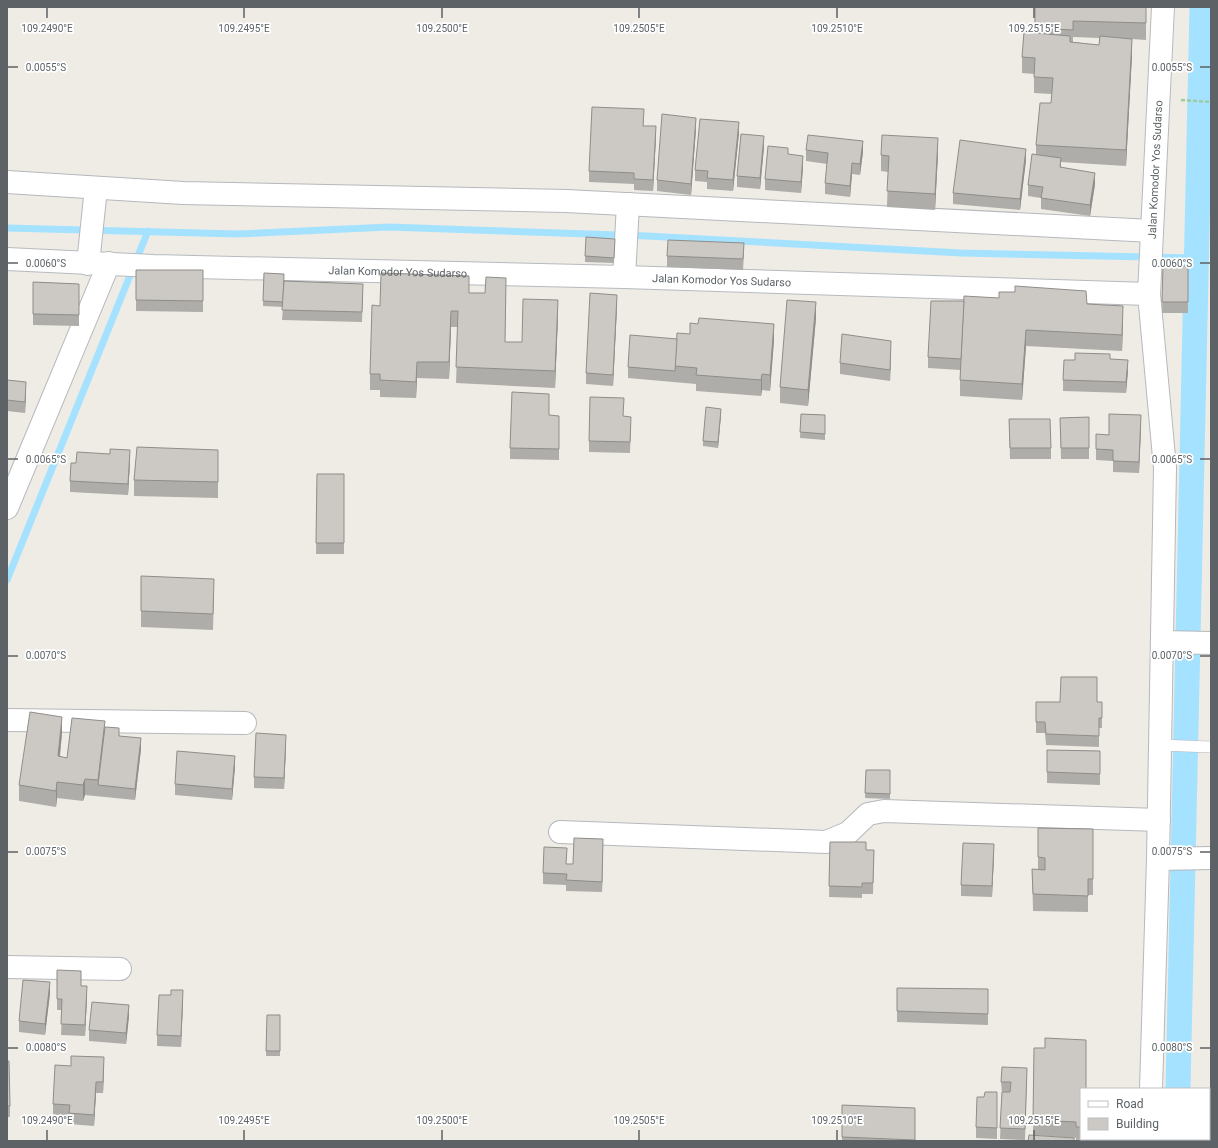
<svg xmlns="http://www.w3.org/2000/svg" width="1218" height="1148" font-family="Roboto,sans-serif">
	<rect width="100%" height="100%" fill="#efece5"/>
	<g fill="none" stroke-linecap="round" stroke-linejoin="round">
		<g stroke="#a5e2ff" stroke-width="7">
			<path d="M7,228l231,6 151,-7 258,9 314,17 235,5"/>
			<path d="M7,580l141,-349"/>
		</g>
		<g stroke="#a5e2ff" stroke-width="25">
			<path d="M1178,1089l24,-1082"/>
			<path d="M1177,1141v-2"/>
		</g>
		<g stroke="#b5b8bc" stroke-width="12">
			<path id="lane" d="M1160,745l51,2"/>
		</g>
		<g stroke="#b5b8bc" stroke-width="24">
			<g id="street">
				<path d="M7,182l176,11 383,8 586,30"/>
				<path d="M88,264l8,-76"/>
				<path d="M624,277l4,-73"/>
				<path d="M1149,294l16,174 -7,391 -7,230"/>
				<path d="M7,508l102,-245"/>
				<path d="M1162,642l49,1"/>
				<path d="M7,720l238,3"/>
				<path d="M560,832l266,10 22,-9 20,-19 16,-3 275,9"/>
				<path d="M1158,859l53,-1"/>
				<path d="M7,967l113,2"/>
				<path d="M1149,1141v-2"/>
			</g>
		</g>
		<g stroke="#b6babf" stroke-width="24">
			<g id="secondary">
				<path id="s1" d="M7,259l146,7 471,11 525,17 14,-287"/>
			</g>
		</g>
		<path stroke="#9acca3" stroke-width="2.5" stroke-dasharray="4 2" stroke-linecap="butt" d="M1181,100l30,2"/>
		<use href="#lane" stroke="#fff" stroke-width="11"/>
		<use href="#street" stroke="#fff" stroke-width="22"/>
		<use href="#secondary" stroke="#fff" stroke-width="22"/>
	</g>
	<g fill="#afada9" fill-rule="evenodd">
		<path d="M1035,7h111v33l-14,-1v16l-6,111 -65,-4v5l34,17 -5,32 -49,-7v-11l-13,-2v-11l8,-31v-9l15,-42 1,-9 -18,-1v-19l-12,-1v-16l13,-24zM1073,37l26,1v7l-26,-3z"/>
		<path d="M644,120l-1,6 13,11 -3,54 -19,-1v-6l-45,-2v-11z"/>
		<path d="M696,129l-5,66 -34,-4v-11z"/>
		<path d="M739,133l-6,58 -26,-2v-7l-12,-1v-11z"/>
		<path d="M764,147l-4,42 -23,-2v-11z"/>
		<path d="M806,150l57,2 -3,23 -8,-1 -2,23 -25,-3v-11l2,-19 -21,-3z"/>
		<path d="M788,154l15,13 -2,26 -36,-3v-11z"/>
		<path d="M938,154l-3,56 -48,-3 1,-35 -7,-1v-16z"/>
		<path d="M1026,160l-6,50 -67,-6v-11z"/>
		<path d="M615,244l-1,19 -29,-1v-6z"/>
		<path d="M744,254l-1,16 -76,-3v-11z"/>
		<path d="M1163,266h25v47h-26z"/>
		<path d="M136,270h67v42l-67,-1z"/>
		<path d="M264,273l20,8 79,14 -1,27 -80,-2 1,-13 -20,-1z"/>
		<path d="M33,282l46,2v42l-46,-1z"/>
		<path d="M469,293l37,1 -1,48h17l36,-26 -3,72 -99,-5 2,-56h-7l-2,52 -32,-1 -1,20 -36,-1v-7h-10v-16l10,-68z"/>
		<path d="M1087,304l36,18 -1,29 -96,-5 -4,54 -62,-4v-26l-32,-2v-11z"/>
		<path d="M617,306l-4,80 -27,-2v-11z"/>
		<path d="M816,318l-8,88 -28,-3v-16z"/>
		<path d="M677,339l97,1 -4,51 -8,-1 -1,6 -65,-5v-7l-68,-6v-11z"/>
		<path d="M891,352l-1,29 -50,-7v-11z"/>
		<path d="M1110,359l18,12 -2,22 -63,-2v-11z"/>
		<path d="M7,380l19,13 -1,20 -18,-2z"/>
		<path d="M721,414l-3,34 -15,-2v-5z"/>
		<path d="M801,414l24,1v25l-25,-2z"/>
		<path d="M559,416v44l-49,-1v-11z"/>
		<path d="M624,416l7,12 -1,25 -41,-1v-11z"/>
		<path d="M1089,417v42h-28l-1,-41z"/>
		<path d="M1009,419l42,29v11h-41z"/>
		<path d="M1141,426l-2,47 -26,-1v-11l-17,-1v-26l13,1z"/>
		<path d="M218,450v48l-84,-2v-16z"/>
		<path d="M110,454l20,7 -2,34 -58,-3v-11l6,-18z"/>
		<path d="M317,474h27v80h-28z"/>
		<path d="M141,576l73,19 -1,35 -72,-3z"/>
		<path d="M1036,702h61l5,16v10h-3v19l-53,-2 -1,-12h-9z"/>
		<path d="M105,727l36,22 -6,51 -50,-5 -2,6 -26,-3 -1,9 -37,-6v-16l43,-52 -2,24 7,1z"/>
		<path d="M286,746l-2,43 -30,-1v-11z"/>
		<path d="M1047,750l53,1v34l-53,-2z"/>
		<path d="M235,767l-3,33 -57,-5v-11z"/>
		<path d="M866,770h24v29l-25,-1z"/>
		<path d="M1038,828l55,1v66h-5v17l-55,-1 -1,-42h6z"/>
		<path d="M830,842l36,8h8l-1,44h-11v4l-33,-1z"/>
		<path d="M603,850l-1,42 -36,-1v-6l-23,-1v-11l24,-9h6z"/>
		<path d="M994,854l-2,43 -31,-1v-11z"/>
		<path d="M81,986l6,11 -2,39 -24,-1 1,-25h-5v-11z"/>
		<path d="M897,988l91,1v36l-91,-3z"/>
		<path d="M50,993l-5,42 -26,-3v-11z"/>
		<path d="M183,1001l-2,46 -24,-1v-11z"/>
		<path d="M280,1015v41h-14v-5z"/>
		<path d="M129,1016l-3,28 -37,-3v-11z"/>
		<path d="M1034,1048l47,41v50h35v2h-40v-3l-43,-3z"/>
		<path d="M7,1061l3,45v11h-3z"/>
		<path d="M104,1068l-1,25h-7l-2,33 -25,-2v-8l-16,-1v-11z"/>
		<path d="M1027,1078l-2,62 -25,-1 2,-46 -1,-11z"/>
		<path d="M997,1092v47l-21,-1v-11l8,-30z"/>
		<path d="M842,1105l73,3v33h-73z"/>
	</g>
	<g fill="#8f8d89">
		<path d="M1132,39v16l-6,111v-16z"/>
		<path d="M696,118v11l-5,66v-11z"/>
		<path d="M739,122v11l-6,58v-11z"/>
		<path d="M656,126v11l-3,54v-11z"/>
		<path d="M764,136v11l-4,42v-11z"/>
		<path d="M938,138v16l-3,56v-16z"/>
		<path d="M863,141v11l-3,23v-11z"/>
		<path d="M1026,149v11l-6,50v-11z"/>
		<path d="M803,156v11l-2,26v-11z"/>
		<path d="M852,163v11l-2,23v-11z"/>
		<path d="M1095,173v11l-5,32v-11z"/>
		<path d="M617,295v11l-4,80v-11z"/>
		<path d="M558,300v16l-3,72v-17z"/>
		<path d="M816,302v16l-8,88v-16z"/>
		<path d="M1123,306v16l-1,29v-16z"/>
		<path d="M451,311v16l-2,52v-17z"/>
		<path d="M774,324v16l-4,51v-16z"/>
		<path d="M1026,330v16l-4,54v-16z"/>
		<path d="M891,341v11l-1,29v-11z"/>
		<path d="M1128,360v11l-2,22v-11z"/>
		<path d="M417,362v16l-1,20v-16z"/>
		<path d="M762,374v16l-1,6v-16z"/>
		<path d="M26,382v11l-1,20v-11z"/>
		<path d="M721,409v5l-3,34v-6z"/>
		<path d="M1141,415v11l-2,47v-11z"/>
		<path d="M130,450v11l-2,34v-11z"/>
		<path d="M62,717v16l-4,39v-16z"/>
		<path d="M286,735v11l-2,43v-11z"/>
		<path d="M141,738v11l-6,51v-11z"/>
		<path d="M235,756v11l-3,33v-11z"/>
		<path d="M85,779v16l-2,6v-16z"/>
		<path d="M57,782v16l-1,9v-16z"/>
		<path d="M603,839v11l-1,42v-10z"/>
		<path d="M994,844v10l-2,43v-11z"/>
		<path d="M50,982v11l-5,42v-11z"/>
		<path d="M87,986v11l-2,39v-11z"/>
		<path d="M183,990v11l-2,46v-11z"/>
		<path d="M129,1005v11l-3,28v-11z"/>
		<path d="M104,1057v11l-1,25v-11z"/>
		<path d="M96,1082v11l-2,33v-11z"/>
	</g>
	<g fill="#ccc9c4" stroke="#8f8d89">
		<path d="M1035,7h111v16l-73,-2v9l-38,-2z"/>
		<path d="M1024,32l46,4v6l29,3 1,-9 32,3 -6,111 -90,-5 4,-42h11l2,-25 -19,-1 1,-19 -13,-1z"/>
		<path d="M592,107l52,2 -1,17h13l-3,54 -19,-1v-6l-45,-2z"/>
		<path d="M662,114l34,4 -5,66 -34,-4z"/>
		<path d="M700,119l39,3 -6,58 -26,-2 1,-7 -13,-1z"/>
		<path d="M741,134l23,2 -4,42 -23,-2z"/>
		<path d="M808,135l55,6 -3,23 -8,-1 -2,23 -25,-3 3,-30 -22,-3z"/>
		<path d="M882,135l56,3 -3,56 -48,-3 2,-35 -8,-1z"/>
		<path d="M960,140l66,9 -6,50 -67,-6z"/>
		<path d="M768,146l20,2v6l15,2 -2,26 -36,-3z"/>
		<path d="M1032,154l29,4 -1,9 35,6 -5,32 -49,-7 2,-11 -15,-2z"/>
		<path d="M586,237l29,2 -1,19 -29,-2z"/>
		<path d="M668,240l76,3 -1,16 -76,-3z"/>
		<path d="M1163,266h25v36h-26z"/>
		<path d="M136,270h67v31l-67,-1z"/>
		<path d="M264,273l20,1 -1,28 -20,-1z"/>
		<path d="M381,273l88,3v17h16l1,-16 20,1 -1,64h17l1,-43 35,1 -3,71 -99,-4 2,-56h-7l-2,51h-32l-1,20 -36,-2v-6h-10l2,-69 8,1z"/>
		<path d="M284,281l79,3 -1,28 -80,-2z"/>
		<path d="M33,282l46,2v31l-46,-1z"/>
		<path d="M1015,286l71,5 1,13 36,2 -1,29 -96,-5 -4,54 -62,-4 4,-84 35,2v-6h16z"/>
		<path d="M590,293l27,2 -4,80 -27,-2z"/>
		<path d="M787,300l29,2 -8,88 -28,-3z"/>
		<path d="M931,301h33l-3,58 -33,-2z"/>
		<path d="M699,318l75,6 -4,51 -8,-1 -1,6 -65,-5 1,-7 -22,-2 2,-33 13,1v-11l8,1z"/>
		<path d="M842,334l49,7 -1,29 -50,-7z"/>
		<path d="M630,335l47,4 -2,32 -47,-4z"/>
		<path d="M1075,353l35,1v5l18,1 -2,22 -63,-2 1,-20h11z"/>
		<path d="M7,380l19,2 -1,20 -18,-2z"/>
		<path d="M512,392l37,2v21l10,1v33l-49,-1z"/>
		<path d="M590,397l34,1 -1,18 8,1 -1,25 -41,-1z"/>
		<path d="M706,407l15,2 -3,33 -15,-1z"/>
		<path d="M801,414l24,1v19l-25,-2z"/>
		<path d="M1109,414l32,1 -2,47 -26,-1v-11l-17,-1v-15l13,1z"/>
		<path d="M1089,417v31h-28l-1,-30z"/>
		<path d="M1009,419h41l1,29h-41z"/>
		<path d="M137,447l81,3v32l-84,-2z"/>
		<path d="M110,449l20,1 -2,34 -58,-3 1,-18h5l1,-11 33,2z"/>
		<path d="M317,474h27v69h-28z"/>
		<path d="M141,576l73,3 -1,35 -72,-3z"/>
		<path d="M1061,677h36v25h5v16h-3v18l-53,-2 -1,-12h-9v-20h24z"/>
		<path d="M30,712l32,5 -4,39 9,2 5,-40 33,3 -7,59 -13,-1 -2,6 -26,-3 -1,9 -37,-6z"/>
		<path d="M105,727l14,1v8l22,2 -6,51 -37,-4z"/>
		<path d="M256,733l30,2 -2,43 -30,-1z"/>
		<path d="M1047,750l53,1v23l-53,-2z"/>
		<path d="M177,751l58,5 -3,33 -57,-5z"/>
		<path d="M866,770h24v24l-25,-1z"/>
		<path d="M1038,828l55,1v50h-5v17l-55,-2 -1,-25 13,1v-12l-7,-1z"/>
		<path d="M574,838l29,1 -1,43 -36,-2 1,-6 -24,-1 1,-26 23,1 -1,16h7z"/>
		<path d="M830,842h36v8h8l-1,33h-11v4l-33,-1z"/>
		<path d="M963,843l31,1 -2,42 -31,-1z"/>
		<path d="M57,970l24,1v15h6l-2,39 -24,-1 1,-25h-5z"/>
		<path d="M23,980l27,2 -5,42 -26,-3z"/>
		<path d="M897,988l91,1v25l-91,-3z"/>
		<path d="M171,990h12l-2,46 -24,-1 2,-40h12z"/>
		<path d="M92,1002l37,3 -3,28 -37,-3z"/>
		<path d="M267,1015h13v36h-14z"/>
		<path d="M1045,1038l41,2v49h-5v38h-5v-5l-43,-2 1,-72h11z"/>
		<path d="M71,1056l33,1 -1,25h-7l-2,33 -25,-2 1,-8 -17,-1 2,-39 16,1z"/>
		<path d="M7,1061h2l1,45h-3z"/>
		<path d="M1002,1067l25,1 -2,61 -25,-1 2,-36h8l1,-10h-10z"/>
		<path d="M985,1092h12v36l-21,-1 1,-30h7z"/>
		<path d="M842,1105l73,3v32l-73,-3z"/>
		<path d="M1029,1135l45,3v3h-46z"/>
	</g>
	<path fill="none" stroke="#5c6266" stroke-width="1.5" d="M47,8v10M244,8v10M442,8v10M639,8v10M837,8v10M1034,8v10M8,67h10M1200,67h10M8,263h10M1200,263h10M8,459h10M1200,459h10M8,656h10M1200,656h10M8,852h10M1200,852h10M8,1048h10M1200,1048h10M47,1130v10M244,1130v10M442,1130v10M639,1130v10M837,1130v10M1034,1130v10"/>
	<g text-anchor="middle" stroke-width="3.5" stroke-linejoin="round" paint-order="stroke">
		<g font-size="11" fill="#5c6266" stroke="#fff">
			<text dy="4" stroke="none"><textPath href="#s1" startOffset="1267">Jalan Komodor Yos Sudarso</textPath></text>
			<text dy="4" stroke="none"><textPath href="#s1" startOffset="391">Jalan Komodor Yos Sudarso</textPath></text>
			<text dy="4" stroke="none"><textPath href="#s1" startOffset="715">Jalan Komodor Yos Sudarso</textPath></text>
		</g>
	</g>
	<g font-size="10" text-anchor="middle" fill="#5c6266" stroke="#fff" stroke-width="3.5" stroke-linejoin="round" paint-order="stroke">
		<text x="47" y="32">109.2490°E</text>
		<text x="244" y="32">109.2495°E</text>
		<text x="442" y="32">109.2500°E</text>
		<text x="639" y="32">109.2505°E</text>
		<text x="837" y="32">109.2510°E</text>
		<text x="1034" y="32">109.2515°E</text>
		<text x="46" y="71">0.0055°S</text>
		<text x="1172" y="71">0.0055°S</text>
		<text x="46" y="267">0.0060°S</text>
		<text x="1172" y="267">0.0060°S</text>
		<text x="46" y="463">0.0065°S</text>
		<text x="1172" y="463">0.0065°S</text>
		<text x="46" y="659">0.0070°S</text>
		<text x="1172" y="659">0.0070°S</text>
		<text x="46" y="855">0.0075°S</text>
		<text x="1172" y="855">0.0075°S</text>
		<text x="46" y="1051">0.0080°S</text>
		<text x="1172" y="1051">0.0080°S</text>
		<text x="47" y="1124">109.2490°E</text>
		<text x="244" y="1124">109.2495°E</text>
		<text x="442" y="1124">109.2500°E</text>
		<text x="639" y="1124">109.2505°E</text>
		<text x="837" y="1124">109.2510°E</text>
		<text x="1034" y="1124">109.2515°E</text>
	</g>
	<rect width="1218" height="1148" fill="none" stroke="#5c6266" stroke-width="16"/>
	<rect x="1080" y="1088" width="130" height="52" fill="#ffffff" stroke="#bec0c2"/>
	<rect x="1088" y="1101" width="20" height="6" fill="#ffffff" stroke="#bec0c2"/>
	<text x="1116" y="1108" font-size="12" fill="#5c6266">Road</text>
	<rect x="1088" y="1118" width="20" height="12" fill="#ccc9c4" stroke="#bec0c2"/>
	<text x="1116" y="1128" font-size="12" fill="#5c6266">Building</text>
</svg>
